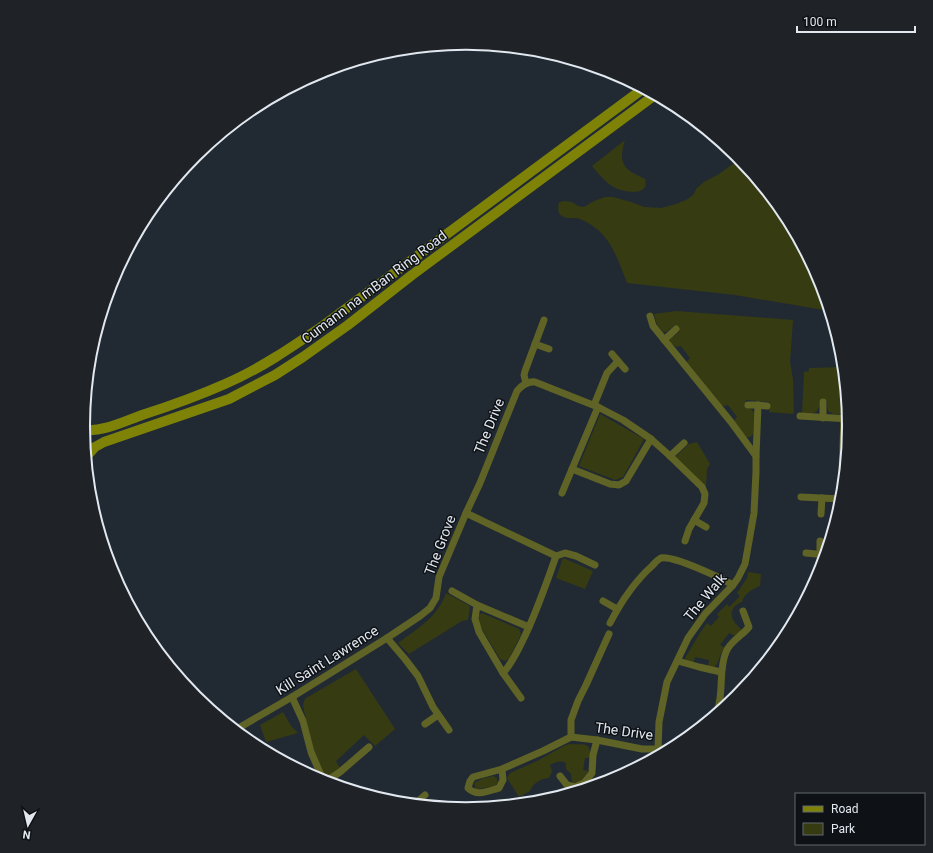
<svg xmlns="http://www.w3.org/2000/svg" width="933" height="853" font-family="Roboto,sans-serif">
	<rect width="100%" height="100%" fill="#212a33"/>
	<g fill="#373b12">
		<path d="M625,140c-4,14 -6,25 8,33 4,2 8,4 12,6 6,19 -25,13 -33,7 -8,-5 -14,-13 -20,-20z"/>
		<path d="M737,161l5,9 11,5 32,39 36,66 9,31 -95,-16 -108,-12c-8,-20 -15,-44 -33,-56 -5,-4 -11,-7 -17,-9 -3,0 -6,0 -9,0 -10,-1 -11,-8 -9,-16l6,-1 7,1 6,4 6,1 10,-6 11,-4h8l18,5 13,5 17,1 15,-4 10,-4 7,-5 4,-7 7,-6 15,-8z"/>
		<path d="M676,311l117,9 -3,42 3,17 1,35 -25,-2 1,-10 -24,-2v8l5,1 3,4 -1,21 -3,3h-4l-12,-15 1,-3 2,-2 -9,-12 -3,1h-3l-35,-44 1,-2 2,-2 -9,-12c-5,2 -7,0 -11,-4v-3l10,-8 -5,-6 -9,7h-3l-6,-7 -3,-11z"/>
		<path d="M844,367l5,48 -16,-1 -5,-3 -1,-5v-5l-7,-1c-2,15 -4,13 -18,13l2,-41 5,-1v-3z"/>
		<path d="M600,414l44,25 -21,38 -8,3 -36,-14z"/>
		<path d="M697,442l13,22 -3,5 -1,18 -31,-30 14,-13z"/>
		<path d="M563,558l30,13 -8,18 -29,-11z"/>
		<path d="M748,572l13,2 -1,12c-8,3 -16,8 -18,16 -5,2 -8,4 -10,9 -2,9 5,14 11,20l-8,5 -6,-3 -9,12 5,3c-2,2 -3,4 -4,6 -4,7 -2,15 -13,13l1,-7 -14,-3 -2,6 -5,-1 -3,-4 15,-25 7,-10 4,3 8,-9 -2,-3 10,-10 2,3 11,-11 -3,-3 10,-15z"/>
		<path d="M446,593l24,13 -2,14 -6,1 -53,33 -11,-11c19,-14 40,-26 48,-50z"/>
		<path d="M482,613l37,16 2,5 -12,25 -4,2 -5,-2 -21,-35v-9z"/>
		<path d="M356,669l39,60 -20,17 -11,-11 -28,26 4,7 -8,7 -5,1c-12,-10 -20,-54 -24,-70l1,-5 2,-3z"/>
		<path d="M283,712l8,14 7,7 -32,9 -6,-17z"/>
		<path d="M570,744c13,1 22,-3 20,14h-5l-2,12 5,1 -1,2 -7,9 -5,2 -3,-2 -1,-8 -5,-5v-6c-6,-3 -10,-1 -16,2l2,6 -3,7c-9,1 -16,5 -19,13l-11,6 -12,-19 3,-5 27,-12 27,-15z"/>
		<path d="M493,776l4,2v6l-5,3 -16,2 -2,-6 10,-5z"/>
	</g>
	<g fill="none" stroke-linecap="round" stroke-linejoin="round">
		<g stroke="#5f6325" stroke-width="7">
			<path d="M650,316l3,10 78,96 25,34v16l-2,41 -9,51 -7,14 -5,7 -28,29 -17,24 -21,44 -8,40 -1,27"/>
			<path d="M664,340l12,-11"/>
			<path d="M535,344l14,5"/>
			<path d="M612,354l6,7"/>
			<path d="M526,383l-2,-8 1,-4 19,-51"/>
			<path d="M594,405l13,-32 11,-12 7,8"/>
			<path d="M748,405h10"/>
			<path d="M598,407l-26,62 38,15 9,1 7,-4 25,-42"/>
			<path d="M800,416l49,3"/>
			<path d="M823,418v-16"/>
			<path d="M670,456l14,-13"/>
			<path d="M756,456l2,-51 9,1"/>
			<path d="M562,493l10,-24"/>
			<path d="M801,497l40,2 3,-80"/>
			<path d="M466,513l14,-30 37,-92c5,-6 10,-10 18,-9l63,25 25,13 28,19 19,17 32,31 3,7 -1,9 -15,26 -4,12"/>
			<path d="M821,514l1,-16"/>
			<path d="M694,520l12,7"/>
			<path d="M806,553l20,2"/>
			<path d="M820,554v-13"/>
			<path d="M452,591l25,14"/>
			<path d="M603,601l14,8"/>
			<path d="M610,623c11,-21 24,-41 42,-57 3,-3 6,-7 9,-8 12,-3 60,20 72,27"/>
			<path d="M387,638l18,21 13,17 15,31 16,23"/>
			<path d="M678,661l21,6 22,5"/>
			<path d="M503,673l-24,-41 -4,-13 2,-14 52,22"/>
			<path d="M292,697l11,24 8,31 13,30"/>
			<path d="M521,698l-18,-25c9,-10 13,-19 19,-31 14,-28 24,-57 34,-86"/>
			<path d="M716,716c1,-4 3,-8 3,-12 4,-17 0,-35 7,-52 4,-11 16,-16 23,-25l-6,-16"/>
			<path d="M425,724l13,-9"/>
			<path d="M235,730l57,-33 95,-59 33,-22 10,-8 6,-10 3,-21 27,-64 90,43 9,-3 11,3 19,9"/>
			<path d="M571,737v-17l7,-19 8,-16 23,-51"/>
			<path d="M571,737l26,3 45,9h31"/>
			<path d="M502,769l-29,8 -3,4 -2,7c9,9 20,3 31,0l4,-8 -1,-11 41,-18 28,-14"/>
			<path d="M560,776l7,9 8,2 9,-4 8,-10 1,-18 4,-15"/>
			<path d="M325,782l15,-10 29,-25"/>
			<path d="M414,805l11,-10"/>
		</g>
		<g stroke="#7e8308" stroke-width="10">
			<path d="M83,430c20,2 40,-8 59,-15 28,-9 56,-19 83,-31 35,-15 67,-37 99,-59l320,-237"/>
			<path d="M84,438l3,7 -1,9"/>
			<path d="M86,457l9,-10 9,-5 125,-43 46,-24 28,-18 45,-32 64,-50 243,-180"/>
		</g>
	</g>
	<g text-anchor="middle" stroke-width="3" stroke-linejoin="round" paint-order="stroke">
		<g font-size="14" fill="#e2e8ef" stroke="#0e1216">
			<text transform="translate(374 287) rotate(-37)" y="5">Cumann na mBan Ring Road</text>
			<text transform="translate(489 426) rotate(-68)" y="5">The Drive</text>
			<text transform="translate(440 545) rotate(-69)" y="5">The Grove</text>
			<text transform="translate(705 597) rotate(-50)" y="5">The Walk</text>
			<text transform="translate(327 660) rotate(-32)" y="5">Kill Saint Lawrence</text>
			<text transform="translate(624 731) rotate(8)" y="5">The Drive</text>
		</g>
	</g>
	<path d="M0 0H933V853H0ZM90 426a376 376 0 1 1 752 0a376 376 0 1 1-752 0Z" fill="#1f2327" fill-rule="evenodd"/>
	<path fill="none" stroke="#e2e8ef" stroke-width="2" d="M90 426a376 376 0 1 1 752 0a376 376 0 1 1-752 0Z"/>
	<rect x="795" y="793" width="130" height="52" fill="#0e1216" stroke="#63686d"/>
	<rect x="803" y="806" width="20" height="6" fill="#7e8308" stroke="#63686d"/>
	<text x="831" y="813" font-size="12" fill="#e2e8ef">Road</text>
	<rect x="803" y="823" width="20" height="12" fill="#373b12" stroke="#63686d"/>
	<text x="831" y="833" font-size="12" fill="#e2e8ef">Park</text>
	<g transform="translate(28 825) rotate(188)" stroke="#0e1216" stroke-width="3" paint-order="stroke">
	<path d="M0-3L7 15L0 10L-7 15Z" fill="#e2e8ef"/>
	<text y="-6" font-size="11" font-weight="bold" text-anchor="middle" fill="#e2e8ef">N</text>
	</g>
	<path d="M797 26v6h118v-6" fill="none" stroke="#e2e8ef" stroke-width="2"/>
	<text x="803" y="26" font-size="12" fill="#e2e8ef" stroke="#0e1216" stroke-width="3" paint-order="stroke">100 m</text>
</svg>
